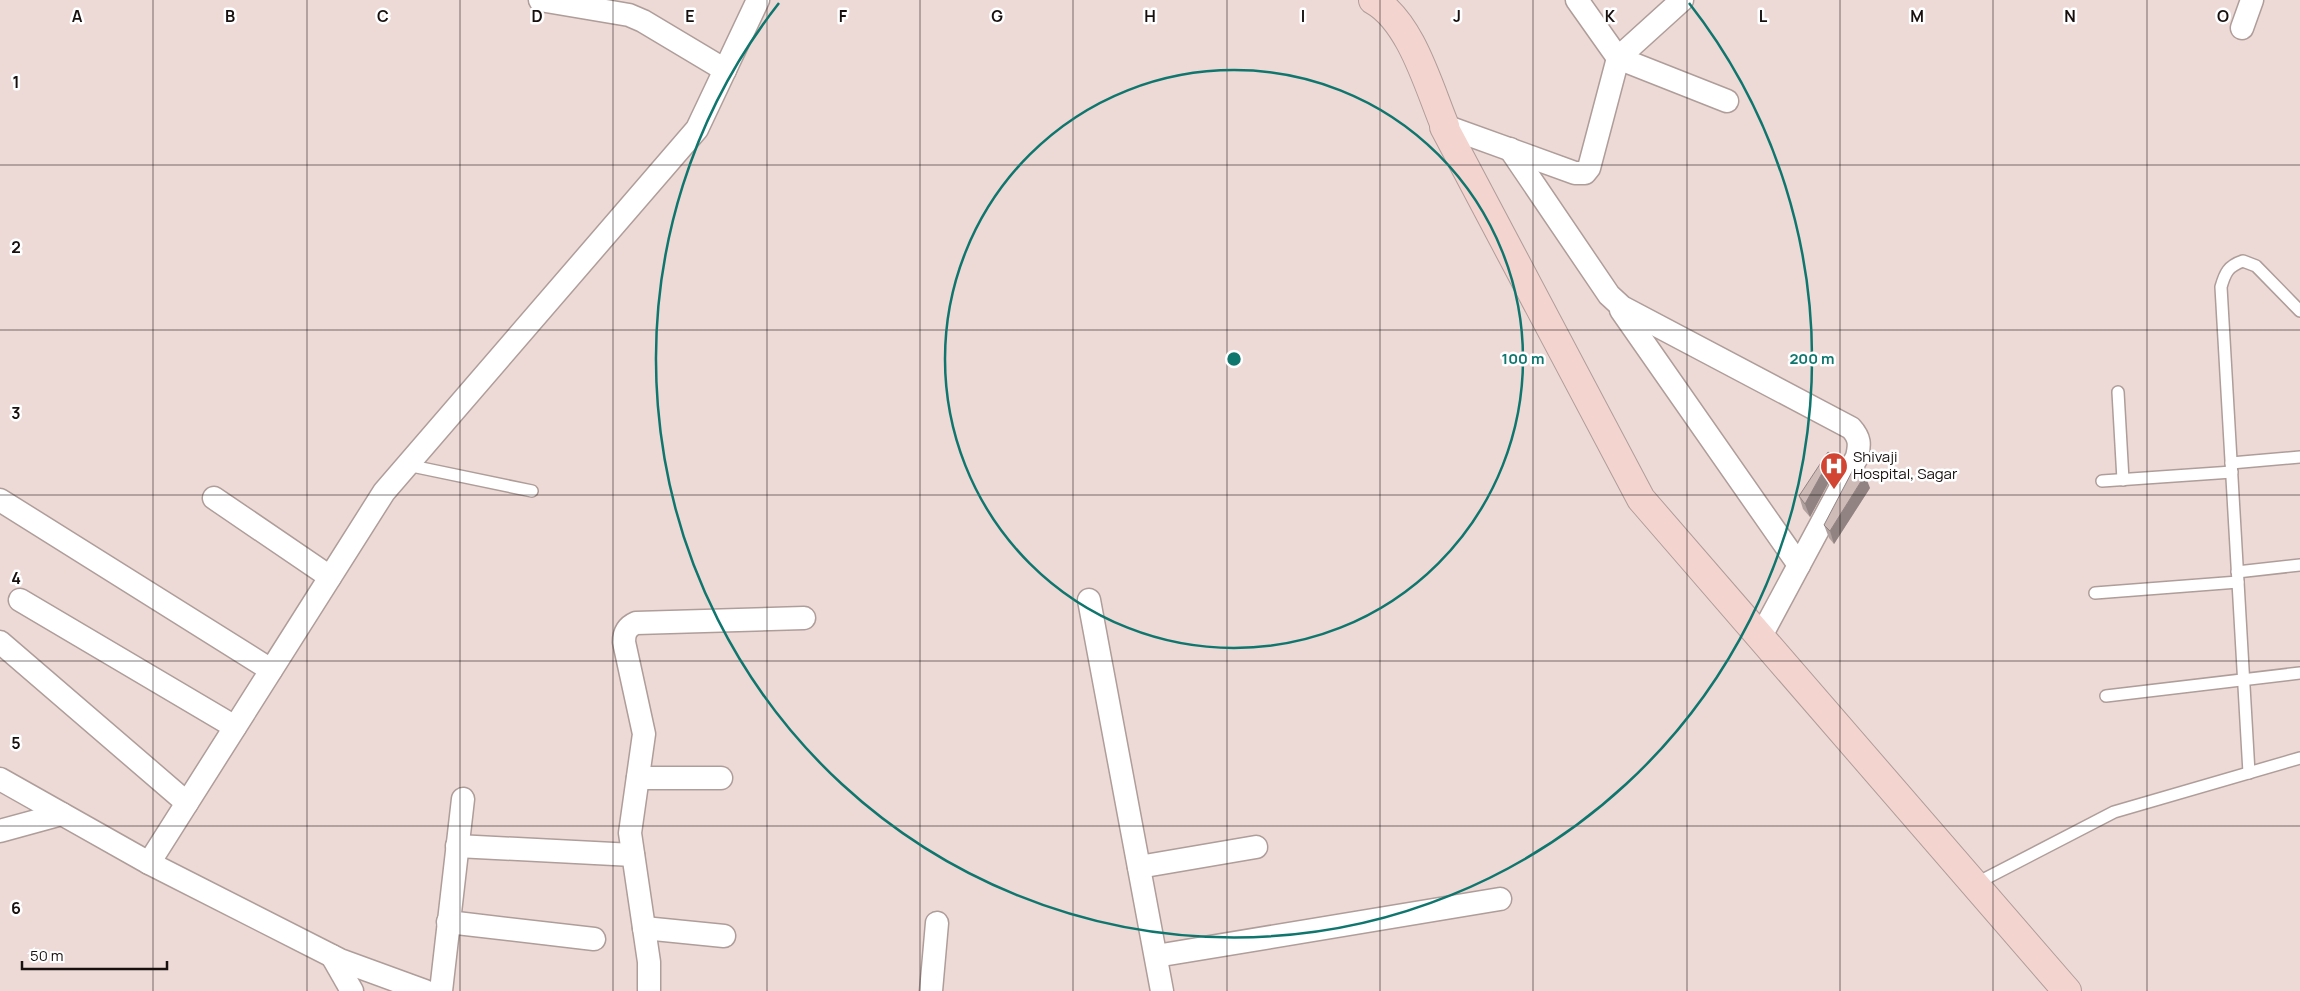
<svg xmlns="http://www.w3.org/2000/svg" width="2300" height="991" font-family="Manrope,sans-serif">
	<rect width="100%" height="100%" fill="#eddad6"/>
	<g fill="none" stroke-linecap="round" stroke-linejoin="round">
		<g stroke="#af9d9a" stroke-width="14">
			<g id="lane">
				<path d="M2118,392l5,88"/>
				<path d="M2231,463l69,-6"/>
				<path d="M407,465l125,26"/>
				<path d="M2102,481l130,-9"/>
				<path d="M2237,572l63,-7"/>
				<path d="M2095,593l143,-11"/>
				<path d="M2106,696l194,-23"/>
				<path d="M2249,773l-28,-486c4,-14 7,-21 22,-26l13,5 44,45"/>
				<path d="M1975,884l139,-72 186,-54"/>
			</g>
		</g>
		<g stroke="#af9d9a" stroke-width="25">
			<g id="street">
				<path d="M540,0l89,15 14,6 82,49"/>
				<path d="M1577,0l41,58 109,43"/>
				<path d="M2242,28l10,-28"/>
				<path d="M1445,126l130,47h10l4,-5 29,-110 64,-58"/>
				<path d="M1510,149l99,146 13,12 229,121c9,10 9,16 6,29l-96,179"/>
				<path d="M1621,310l178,255"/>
				<path d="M214,498l116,79"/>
				<path d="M0,500l271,170"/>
				<path d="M20,600l215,127"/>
				<path d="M1089,600l73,391"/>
				<path d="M0,642l187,161"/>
				<path d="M638,778h83"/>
				<path d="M0,779l149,84"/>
				<path d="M0,831l62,-17"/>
				<path d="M457,846l176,9"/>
				<path d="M1139,867l117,-20"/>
				<path d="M448,922l146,17"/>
				<path d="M644,928l80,8"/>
				<path d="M332,956l20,35"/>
				<path d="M1156,956l344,-57"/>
				<path d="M425,991l-85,-31 -191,-97 235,-371 313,-363 61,-129"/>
				<path d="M441,991l22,-192"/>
				<path d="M649,991v-29l-19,-129 14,-99 -20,-92c0,-10 3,-15 12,-19l168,-5"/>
				<path d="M931,991l6,-68"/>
			</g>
		</g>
		<g stroke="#af9d9a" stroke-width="30">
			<path id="secondary" d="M1373,0c38,21 56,88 72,126l-1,1 197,372 426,492"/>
		</g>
		<use href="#lane" stroke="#fff" stroke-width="11"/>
		<use href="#street" stroke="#fff" stroke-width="22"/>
		<use href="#secondary" stroke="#f4d4cf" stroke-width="28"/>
	</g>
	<g fill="#b1a19e">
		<path d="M1837,467l-27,50 -7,-8 -4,-13z"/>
		<path d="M1870,488l-36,56 -5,-6 -5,-13z"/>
	</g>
	<g fill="#908381">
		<path d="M1832,455l5,12 -27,50 -5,-13z"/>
		<path d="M1865,475l5,13 -36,56 -4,-13z"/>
	</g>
	<g fill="#cebbb8" stroke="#908381">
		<path d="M1828,452l4,3 -27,49 -6,-8z"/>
		<path d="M1854,468l11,7 -35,56 -6,-6z"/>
	</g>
	<path fill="none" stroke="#17100f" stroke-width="1" stroke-opacity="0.55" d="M153,0v991M307,0v991M460,0v991M613,0v991M767,0v991M920,0v991M1073,0v991M1227,0v991M1380,0v991M1533,0v991M1687,0v991M1840,0v991M1993,0v991M2147,0v991M0,165h2300M0,330h2300M0,495h2300M0,661h2300M0,826h2300"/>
	<g fill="none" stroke="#0f766e" stroke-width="2.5">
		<circle cx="1234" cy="359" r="289"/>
		<path d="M1689 3A578 578 0 1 1 779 3"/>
	</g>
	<defs>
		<g id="hospital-pin" transform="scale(1.4375)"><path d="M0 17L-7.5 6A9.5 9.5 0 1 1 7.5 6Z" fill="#d24533" stroke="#fff"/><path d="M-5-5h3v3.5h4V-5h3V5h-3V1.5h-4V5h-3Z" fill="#fff"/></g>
	</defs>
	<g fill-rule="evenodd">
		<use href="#hospital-pin" x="1834" y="466"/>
	</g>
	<g text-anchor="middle" stroke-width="5" stroke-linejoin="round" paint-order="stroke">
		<g font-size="15" fill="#17100f" stroke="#fff" text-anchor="start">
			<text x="1853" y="462">Shivaji<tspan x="1853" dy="17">Hospital, Sagar</tspan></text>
		</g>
	</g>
	<g font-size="16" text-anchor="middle" font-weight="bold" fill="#17100f" stroke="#fff" stroke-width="5" stroke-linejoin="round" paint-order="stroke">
		<text x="77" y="22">A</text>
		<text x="230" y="22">B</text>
		<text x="383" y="22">C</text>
		<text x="537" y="22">D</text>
		<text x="690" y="22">E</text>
		<text x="843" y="22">F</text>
		<text x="997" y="22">G</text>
		<text x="1150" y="22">H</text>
		<text x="1303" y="22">I</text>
		<text x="1457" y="22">J</text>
		<text x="1610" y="22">K</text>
		<text x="1763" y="22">L</text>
		<text x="1917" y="22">M</text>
		<text x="2070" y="22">N</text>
		<text x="2223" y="22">O</text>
		<text x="16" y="88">1</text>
		<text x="16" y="253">2</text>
		<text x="16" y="419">3</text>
		<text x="16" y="584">4</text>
		<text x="16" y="749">5</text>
		<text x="16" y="914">6</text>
	</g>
	<circle cx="1234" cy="359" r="8" fill="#0f766e" stroke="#fff" stroke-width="2.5"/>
	<g font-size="15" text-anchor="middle" font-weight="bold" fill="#0f766e" stroke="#fff" stroke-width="5" stroke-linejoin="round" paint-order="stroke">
		<text x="1523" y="364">100 m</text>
		<text x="1812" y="364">200 m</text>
	</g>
	<path d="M22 961v8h145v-8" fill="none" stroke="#17100f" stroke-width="2.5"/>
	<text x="30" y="961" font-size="15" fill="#17100f" stroke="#ffffff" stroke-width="4" paint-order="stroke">50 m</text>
</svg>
